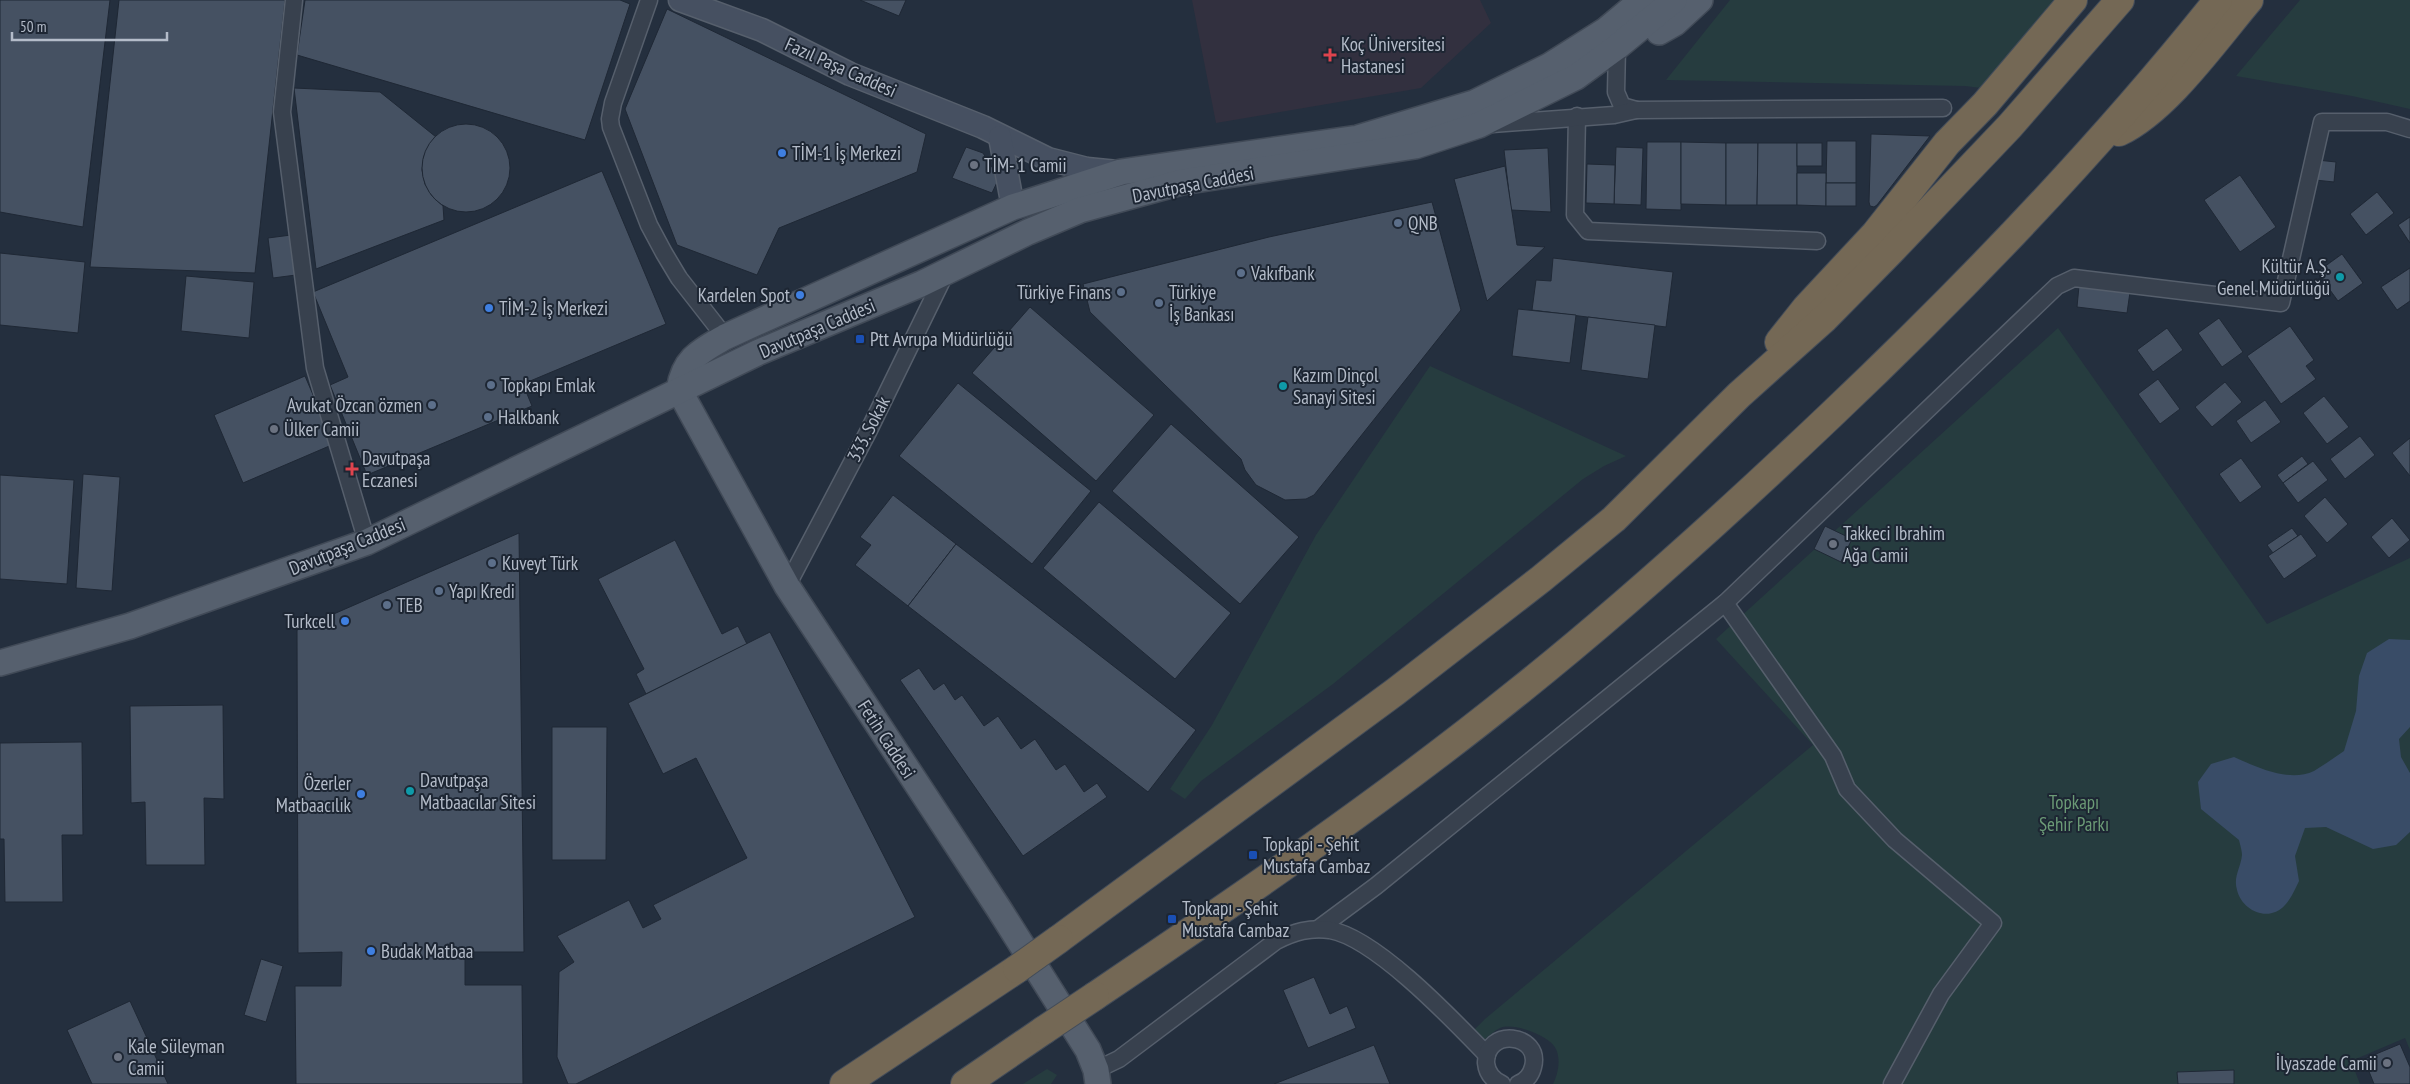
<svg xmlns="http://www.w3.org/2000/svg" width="2410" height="1084" font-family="'PT Sans Narrow',sans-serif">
	<rect width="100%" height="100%" fill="#242f3e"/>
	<path fill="#32303f" d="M1192,0h288l11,23 -70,65 -205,35z"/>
	<g fill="#263c3f">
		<path d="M1730,0h326l-75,88 -16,-2 -299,-6z"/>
		<path d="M2300,0h110v109l-58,-13 -116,-20z"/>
		<path d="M2058,328l209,296 143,-66v492l-5,-12 -54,23 9,23h-807c5,-10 8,-24 3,-35 -6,-13 -42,-27 -56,-21 -6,3 -11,8 -16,12l-11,-9 12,-12 328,-274 -97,-106z"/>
		<path d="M1430,366l196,90 -22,10 -21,13 -250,205 -132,97 -16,18 -15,-10 42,-64 104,-190z"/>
		<path d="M1047,1069l10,6 -6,9h-28z"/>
	</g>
	<path fill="#394c67" d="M2389,639l21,1v87l-11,12 2,18 9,16v59l-14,13 -23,4 -47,-22 -21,1 -10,28 4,25c-4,8 -8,18 -14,24 -16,18 -43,6 -48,-15 -4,-13 4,-23 5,-35 0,-4 -2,-11 -3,-15l-38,-31 -3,-27 13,-18 23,-7c23,10 55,26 80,14 10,-6 20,-13 30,-20l12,-40 3,-35 8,-23z"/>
	<g fill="#455162" stroke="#1f2835">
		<path d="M0,0h110l-27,227 -83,-15z"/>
		<path d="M119,0h166l-30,273 -165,-6z"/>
		<path d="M305,0h315l10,4 -45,136 -288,-85z"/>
		<path d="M860,0h46l-7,16z"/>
		<path d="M667,9l259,125 -9,38 -138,56 -22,47 -80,-30 -52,-136z"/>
		<path d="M294,88l86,4 56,45 -12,19 -2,14 3,14 7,12 11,10 1,14 -128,49z"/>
		<circle cx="466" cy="168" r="44"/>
		<path d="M1871,134l59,2 -53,69 -3,2 -4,-1 -1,-4z"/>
		<path d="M1827,141h29v42h-30z"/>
		<path d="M1647,142h34v68l-35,-1z"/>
		<path d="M1681,142l45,1v62l-45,-1z"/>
		<path d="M1726,143h32l-1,62h-31z"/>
		<path d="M1758,143h39v62h-40z"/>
		<rect x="1797" y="143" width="25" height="23"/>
		<path d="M966,147l17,6 16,25 -7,15 -40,-15z"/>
		<path d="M1616,147l27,1 -2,57 -27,-1z"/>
		<path d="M1548,148l3,64 -40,-2 -7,-60z"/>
		<path d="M2317,160l19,2 -2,20 -19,-2z"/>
		<path d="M1587,164l28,1 -1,39 -28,-1z"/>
		<path d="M1505,166l12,79 28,2 -58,54 -33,-122z"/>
		<path d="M602,171l64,153 -143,60 9,22 -165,69 -37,-90 18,-8 -35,-85z"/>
		<path d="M1797,173h29v33l-29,-1z"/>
		<path d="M2240,175l36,52 -36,25 -36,-52z"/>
		<rect x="1826" y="183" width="30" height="23"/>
		<path d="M2377,192l17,21 -28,22 -16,-21z"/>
		<path d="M2377,192l17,21 -28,22 -16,-21z"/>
		<path d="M1432,202l29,108 -147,185 -8,4 -21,1 -29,-15 -11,-15 -4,-11 -151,-147 -7,-28 186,-47z"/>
		<path d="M2410,217v26l-12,-18z"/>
		<path d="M2410,217v26l-12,-18z"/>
		<path d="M291,235l5,40 -23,3 -5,-40z"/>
		<path d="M0,253l85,9 -7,71 -78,-8z"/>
		<path d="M2342,254l21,29 -25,18 -21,-29z"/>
		<path d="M2342,254l21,29 -25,18 -21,-29z"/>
		<path d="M1553,258l120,14 -7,55 -134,-17 4,-30 15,1z"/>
		<path d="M2410,268v33l-13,9 -16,-23z"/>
		<path d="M2410,268v33l-13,9 -16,-23z"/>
		<path d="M186,276l68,6 -5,56 -68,-7z"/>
		<path d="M2079,286l51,6 -3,21 -50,-6z"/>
		<path d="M1030,307l124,108 -58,66 -124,-108z"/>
		<path d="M1518,309l58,6 -6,48 -58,-7z"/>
		<path d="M1588,317l67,8 -7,54 -67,-9z"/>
		<path d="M2219,318l24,34 -21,15 -24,-34z"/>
		<path d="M2290,326l24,34 -8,6 10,13 -35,25 -34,-48z"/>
		<path d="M2167,328l16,22 -30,22 -16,-22z"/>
		<path d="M305,376l29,68 -91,39 -29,-68z"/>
		<path d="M2158,379l22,30 -20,15 -22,-30z"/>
		<path d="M2225,382l17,20 -30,25 -17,-20z"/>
		<path d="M958,383l133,108 -59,73 -133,-108z"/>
		<path d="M2324,396l25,31 -22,17 -24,-31z"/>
		<path d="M2265,400l16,22 -30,21 -15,-22z"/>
		<path d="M1171,424l128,113 -59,67 -128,-113z"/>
		<path d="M2360,436l15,19 -30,24 -15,-20z"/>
		<path d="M2410,438v38l-18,-23z"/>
		<path d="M2302,456l6,8 -25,19 -6,-8z"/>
		<path d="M2241,458l21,29 -22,16 -21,-29z"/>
		<path d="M2313,461l15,19 -30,23 -15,-20z"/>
		<path d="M83,474l37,3 -8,114 -36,-3z"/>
		<path d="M0,475l74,5 -7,104 -67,-5z"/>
		<path d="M893,495l63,49 -48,62 -53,-41 16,-20 -11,-8z"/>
		<path d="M2325,497l23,27 -21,19 -23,-27z"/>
		<path d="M1099,502l132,111 -56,66 -132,-111z"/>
		<path d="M2392,518l18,22 -21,18 -18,-21z"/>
		<path d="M1825,526l27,13 -11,23 -27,-13z"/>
		<path d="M2292,528l6,8 -25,17 -6,-8z"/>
		<path d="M519,533l5,419h-59v33h57l1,99h-227l-1,-98h46l1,-34 -44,1 -1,-323z"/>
		<path d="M2301,534l16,22 -33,23 -16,-23z"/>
		<path d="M675,540l47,94 16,-8 9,18 -101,50 -10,-20 8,-5 -46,-90z"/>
		<path d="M956,544l240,186 -48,62 -240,-186z"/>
		<path d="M770,632l145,285 -339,167h-8l-11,-27 2,-85 15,-10 -17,-26 72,-36 14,28 18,-9 -8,-14 94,-47 -51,-100 -33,16 -35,-71z"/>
		<path d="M919,668l15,22 10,-7 11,17 7,-5 22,31 14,-10 23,33 14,-10 21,31 9,-6 19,28 13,-9 10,14 -84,59 -123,-176z"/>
		<path d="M223,705l1,94 -20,-1 1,67h-59l-1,-63 -14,1 -1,-97z"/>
		<path d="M552,727h55l-1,133h-54z"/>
		<path d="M82,742l1,93h-21l1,67h-58l-1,-63h-4v-96z"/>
		<path d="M261,959l22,7 -17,56 -22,-7z"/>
		<path d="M1314,977l16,37 17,-8 9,22 -48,20 -25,-58z"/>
		<path d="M130,1001l38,83h-76l-25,-54z"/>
		<path d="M2400,1044l10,23v17h-36l-10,-25z"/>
		<path d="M1374,1045l16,39h-116z"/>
		<path d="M2234,1070v14h-56l-1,-12z"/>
	</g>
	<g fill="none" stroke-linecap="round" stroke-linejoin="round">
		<g stroke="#565f6c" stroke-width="19">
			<g id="street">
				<path d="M294,0l-12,112 33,256 52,174"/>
				<path d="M649,0l-36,103 -3,16 1,8 38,98 15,28 15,25 46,59"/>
				<path d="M1617,47l-1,45 6,14 14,4"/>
				<path d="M1577,116l-2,99 13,16 229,10"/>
				<path d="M1492,124l122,-9 22,-5 307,-2"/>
				<path d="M787,586l81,-154 78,-160"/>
				<path d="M1725,603l108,153 14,33 48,51 98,83 -52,71 -49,90"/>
				<path d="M1318,929l58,-43 349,-283 332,-317 17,-8 207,25 41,-181h65l23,7"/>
				<path d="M1096,1070l23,-11 157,-118c18,-9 34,-14 54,-11 46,8 124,91 157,125"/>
				<path d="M1502,1084c-9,-4 -15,-11 -16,-21 -1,-36 56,-30 47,4 -2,8 -7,14 -15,17"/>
			</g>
		</g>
		<g stroke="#565f6c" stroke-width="25">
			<g id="secondary">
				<path d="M680,0l82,30 88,44 133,53 65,32 39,10 30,3"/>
				<path d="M1000,137l13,70"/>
			</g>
		</g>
		<g stroke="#414a57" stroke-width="28">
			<g id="primary">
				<path d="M1659,32l16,-9 25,-23"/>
				<path d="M679,390c5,-31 20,-38 46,-53l288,-130 108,-35 237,-34 116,-35 75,-37 57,-36 36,-30"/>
				<path d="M679,390l108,196 212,323 89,141 8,20 2,14"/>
				<path d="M0,663l130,-37 237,-84 392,-190 162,-68 107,-52 52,-22 102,-28 233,-36 64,-21 97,-48 41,-30 57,-47"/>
			</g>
		</g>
		<g stroke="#434c59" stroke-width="30">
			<g id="highway">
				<path d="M2119,132c47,-22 96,-92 130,-132"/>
				<path d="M1779,342l27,-34 69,-74 72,-91 38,-39 88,-104"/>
				<path d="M1059,939l336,-247 146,-113 73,-60 125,-124 86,-77 65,-66 120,-126 110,-126"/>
				<path d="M1095,996c145,-98 289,-196 424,-305 109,-87 211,-180 312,-276 137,-130 269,-267 387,-415"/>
				<path d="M844,1084l173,-115"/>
				<path d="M965,1084l79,-54"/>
			</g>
		</g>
		<use href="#street" stroke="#38414e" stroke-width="16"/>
		<use href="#secondary" stroke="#465061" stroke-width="22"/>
		<use href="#primary" stroke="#56606e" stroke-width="25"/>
		<use href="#highway" stroke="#746855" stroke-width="28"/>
		<g stroke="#434c59" stroke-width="30" stroke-linecap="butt">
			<g id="highway-bridge">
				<path d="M1017,969l42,-30"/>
				<path d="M1044,1030l51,-34"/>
			</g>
		</g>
		<use href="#highway-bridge" stroke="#746855" stroke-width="28"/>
	</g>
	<g fill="#e0444e" stroke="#1d2633" stroke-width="2">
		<path d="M1327.5 47.5h5v5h5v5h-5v5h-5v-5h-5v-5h5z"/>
		<path d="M349.5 461.5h5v5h5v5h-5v5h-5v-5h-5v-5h5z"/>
	</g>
	<g fill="#3f7fe0" stroke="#1d2633" stroke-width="2">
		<circle cx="782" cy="153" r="5"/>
		<circle cx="800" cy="295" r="5"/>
		<circle cx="489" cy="308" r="5"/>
		<circle cx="345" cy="621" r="5"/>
		<circle cx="361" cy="794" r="5"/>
		<circle cx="371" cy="951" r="5"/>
	</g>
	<g fill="#6b7280" stroke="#1d2633" stroke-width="2">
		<circle cx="974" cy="165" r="5"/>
		<circle cx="274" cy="429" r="5"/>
		<circle cx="1833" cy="544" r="5"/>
		<circle cx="118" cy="1057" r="5"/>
		<circle cx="2387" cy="1063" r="5"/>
	</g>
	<g fill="#5c6f8a" stroke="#1d2633" stroke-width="2">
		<circle cx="1398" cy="223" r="5"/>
		<circle cx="1241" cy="273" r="5"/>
		<circle cx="1121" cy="292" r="5"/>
		<circle cx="1159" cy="303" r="5"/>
		<circle cx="491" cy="385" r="5"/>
		<circle cx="432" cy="405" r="5"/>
		<circle cx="488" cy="417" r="5"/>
		<circle cx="492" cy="563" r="5"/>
		<circle cx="439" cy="591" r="5"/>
		<circle cx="387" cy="605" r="5"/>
	</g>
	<g fill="#0f9aa8" stroke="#1d2633" stroke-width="2">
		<circle cx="2340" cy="277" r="5"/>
		<circle cx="1283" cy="386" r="5"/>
		<circle cx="410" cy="791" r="5"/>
	</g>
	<g fill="#1a4fb4" stroke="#1d2633" stroke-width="2">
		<rect x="855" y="334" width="10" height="10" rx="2.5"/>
		<rect x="1248" y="850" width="10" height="10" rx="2.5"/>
		<rect x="1167" y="914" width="10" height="10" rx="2.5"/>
	</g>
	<g text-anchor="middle" stroke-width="4" stroke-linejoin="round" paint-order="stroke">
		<g font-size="19" fill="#b4bcc9" stroke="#1d2633" text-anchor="start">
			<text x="1341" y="51">Koç Üniversitesi<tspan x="1341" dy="22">Hastanesi</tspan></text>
			<text x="792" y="160">TİM-1 İş Merkezi</text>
			<text x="984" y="172">TİM- 1 Camii</text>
			<text x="1408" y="230">QNB</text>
			<text x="2330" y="273" text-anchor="end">Kültür A.Ş.<tspan x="2330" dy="22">Genel Müdürlüğü</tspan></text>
			<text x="1251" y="280">Vakıfbank</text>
			<text x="1111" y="299" text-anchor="end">Türkiye Finans</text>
			<text x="1169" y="299">Türkiye<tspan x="1169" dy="22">İş Bankası</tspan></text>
			<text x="790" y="302" text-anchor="end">Kardelen Spot</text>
			<text x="499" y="315">TİM-2 İş Merkezi</text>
			<text x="870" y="346">Ptt Avrupa Müdürlüğü</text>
			<text x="1293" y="382">Kazım Dinçol<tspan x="1293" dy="22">Sanayi Sitesi</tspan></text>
			<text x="501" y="392">Topkapı Emlak</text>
			<text x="422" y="412" text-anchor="end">Avukat Özcan özmen</text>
			<text x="498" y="424">Halkbank</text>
			<text x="284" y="436">Ülker Camii</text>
			<text x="362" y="465">Davutpaşa<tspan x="362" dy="22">Eczanesi</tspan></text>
			<text x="1843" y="540">Takkeci Ibrahim<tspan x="1843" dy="22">Ağa Camii</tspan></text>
			<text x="502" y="570">Kuveyt Türk</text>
			<text x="449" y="598">Yapı Kredi</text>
			<text x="397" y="612">TEB</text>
			<text x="335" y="628" text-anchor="end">Turkcell</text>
			<text x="420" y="787">Davutpaşa<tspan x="420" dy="22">Matbaacılar Sitesi</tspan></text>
			<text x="351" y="790" text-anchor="end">Özerler<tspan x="351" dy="22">Matbaacılık</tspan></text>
			<text x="1263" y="851">Topkapi - Şehit<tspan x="1263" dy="22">Mustafa Cambaz</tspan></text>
			<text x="1182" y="915">Topkapı - Şehit<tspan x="1182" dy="22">Mustafa Cambaz</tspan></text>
			<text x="381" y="958">Budak Matbaa</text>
			<text x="128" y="1053">Kale Süleyman<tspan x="128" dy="22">Camii</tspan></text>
			<text x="2377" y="1070" text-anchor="end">İlyaszade Camii</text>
		</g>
		<g font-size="19" fill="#b4bcc9" stroke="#1d2633">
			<text transform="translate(841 67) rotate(24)" y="7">Fazıl Paşa Caddesi</text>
			<text transform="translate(1193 184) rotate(-11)" y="7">Davutpaşa Caddesi</text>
			<text transform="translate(817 328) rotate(-23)" y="7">Davutpaşa Caddesi</text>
			<text transform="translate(868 429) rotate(-63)" y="7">333. Sokak</text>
			<text transform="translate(347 546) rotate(-22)" y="7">Davutpaşa Caddesi</text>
			<text transform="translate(887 739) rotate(57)" y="7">Fetih Caddesi</text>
		</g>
		<g font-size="19" fill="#6b9a76" stroke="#1d2633">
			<text x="2074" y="809">Topkapı<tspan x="2074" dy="22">Şehir Parkı</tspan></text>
		</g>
	</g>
	<path d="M12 32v8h155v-8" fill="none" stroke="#b4bcc9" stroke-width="2.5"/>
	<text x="20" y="32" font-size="15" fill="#b4bcc9" stroke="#1d2633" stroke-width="4" paint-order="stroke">50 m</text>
</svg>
